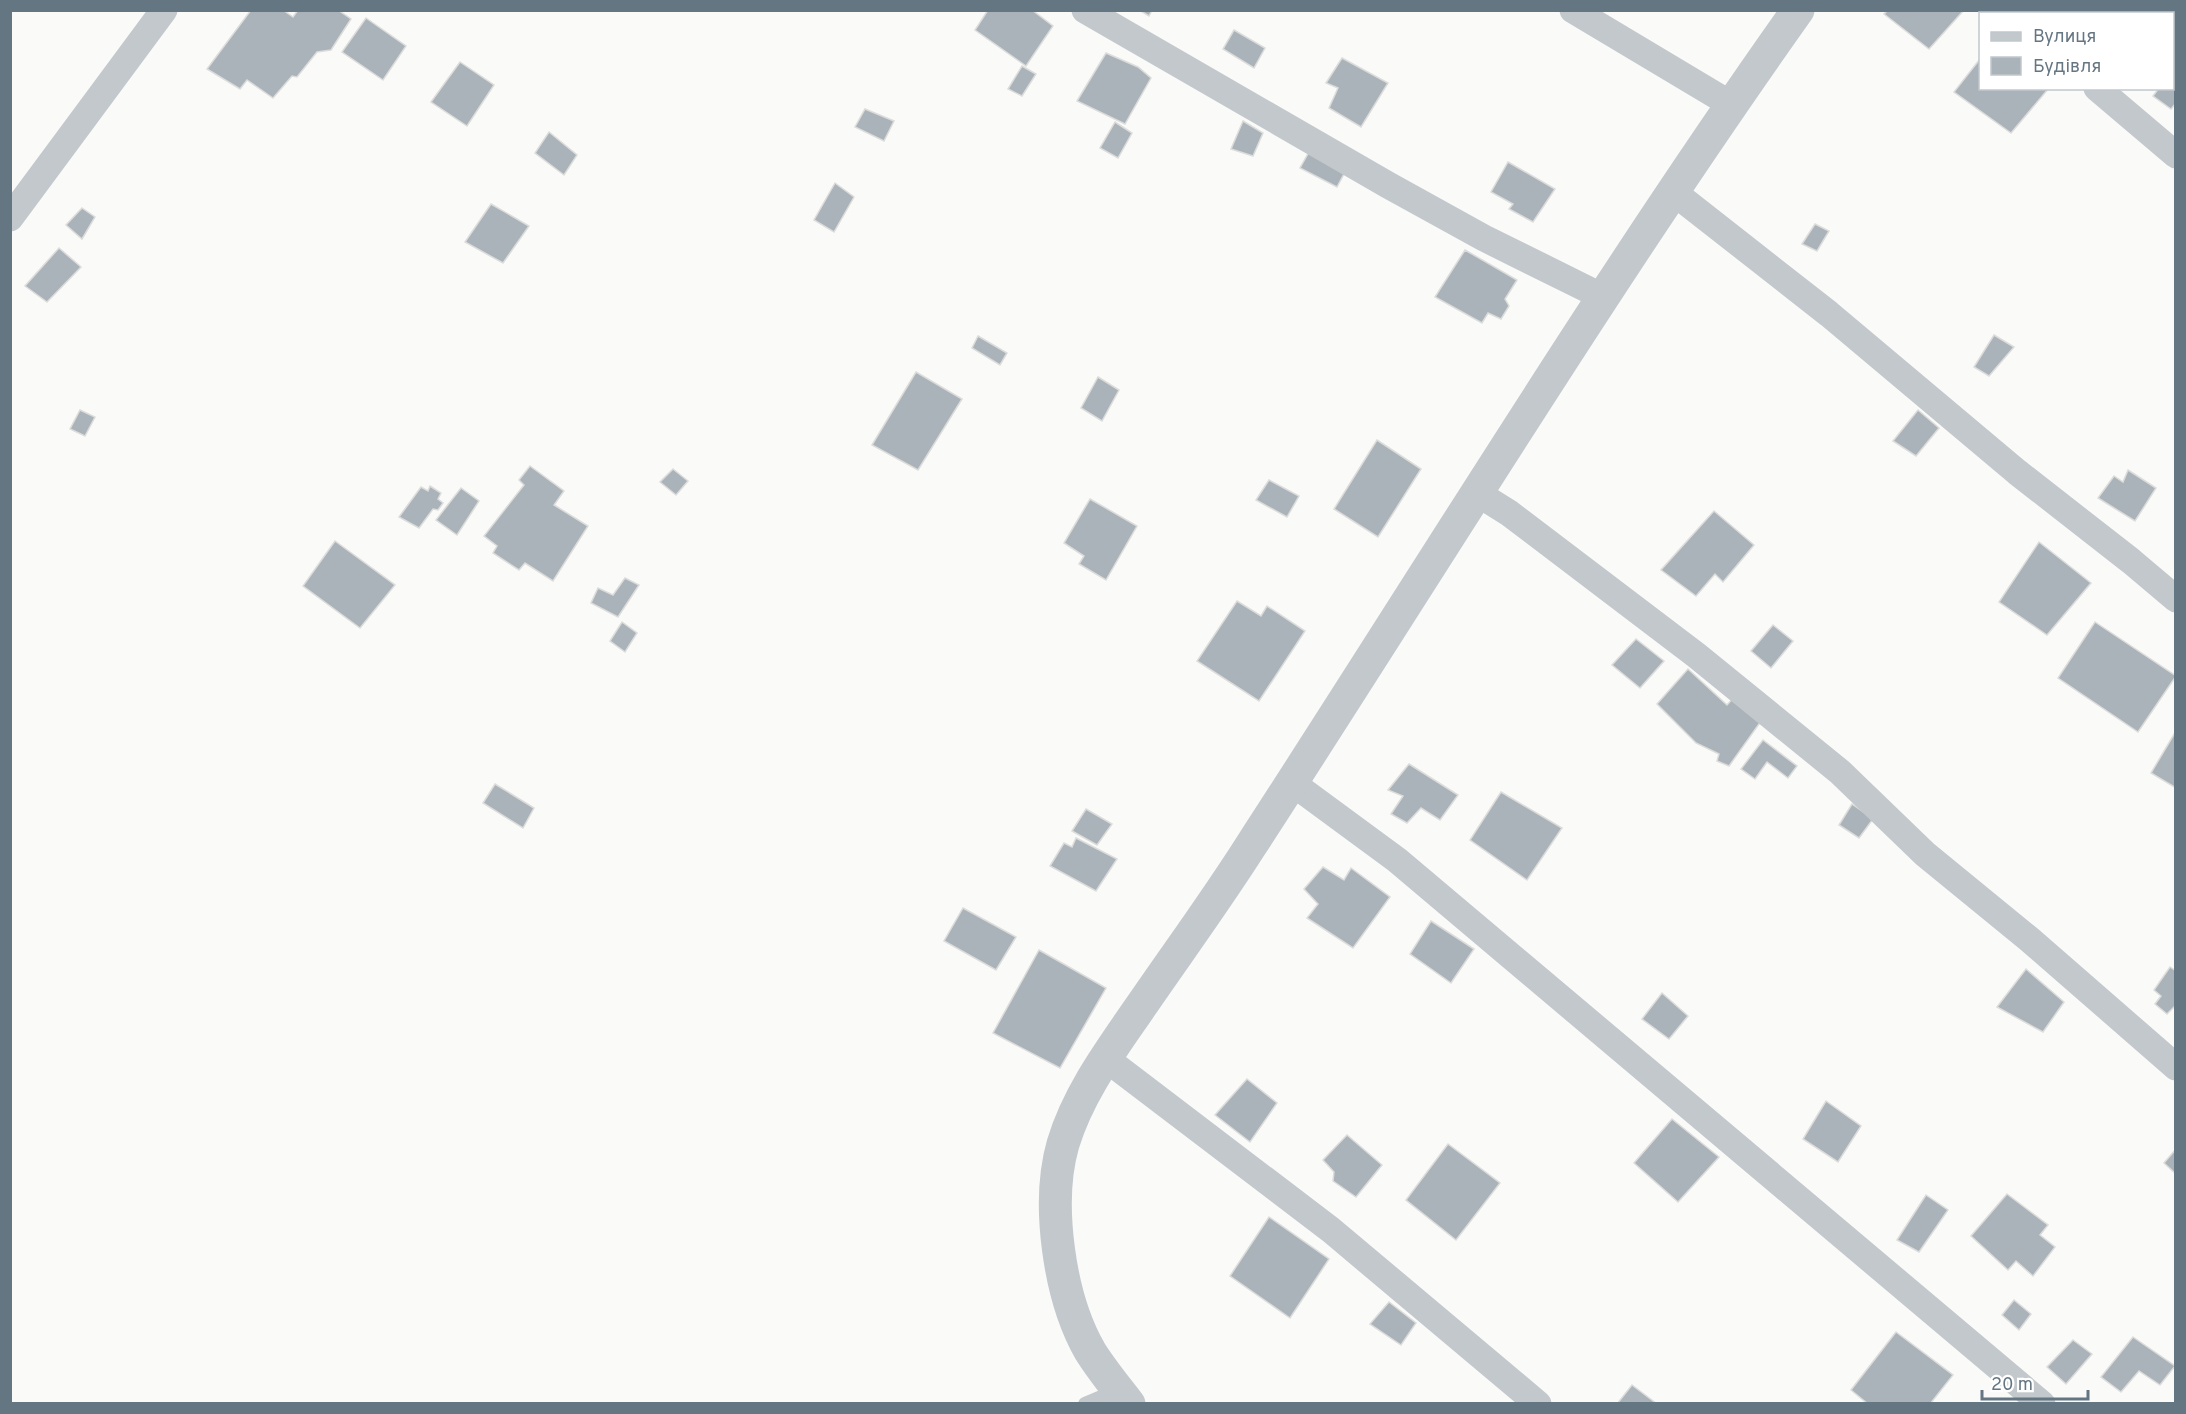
<svg xmlns="http://www.w3.org/2000/svg" width="2186" height="1414" font-family="Overpass,sans-serif">
	<rect width="100%" height="100%" fill="#fafaf8"/>
	<g fill="#aab3b9" stroke="#dcdcda" stroke-width="1.5">
		<path d="M251,10h32l10,7 5,-7h40l13,9 -20,31 -14,2 -20,25 -5,-1 -19,22 -26,-18 -7,9 -33,-20z"/>
		<path d="M988,10h44l21,16 -27,40 -51,-36z"/>
		<path d="M1139,10h13l-3,6z"/>
		<path d="M1888,10h76l-35,39 -45,-35z"/>
		<path d="M2080,10h16l-3,4h-9z"/>
		<path d="M366,18l40,28 -23,34 -41,-28z"/>
		<path d="M1234,30l31,18 -11,20 -31,-19z"/>
		<path d="M1106,53l32,14 13,11 -26,46 -48,-23z"/>
		<path d="M1342,58l46,25 -27,44 -32,-19 9,-20 -12,-5z"/>
		<path d="M1980,59v29h69l-38,45 -57,-41z"/>
		<path d="M460,62l34,23 -27,41 -36,-24z"/>
		<path d="M1022,66l14,8 -14,22 -14,-7z"/>
		<path d="M2172,72l4,2v29l-5,6 -18,-13 6,-8h13z"/>
		<path d="M865,109l29,12 -10,20 -29,-14z"/>
		<path d="M1243,121l20,12 -10,23 -22,-7z"/>
		<path d="M1115,122l17,11 -14,25 -18,-10z"/>
		<path d="M549,132l28,23 -13,20 -29,-22z"/>
		<path d="M1309,152l37,18 -9,17 -37,-19z"/>
		<path d="M1508,162l47,27 -22,33 -24,-13 4,-5 -22,-12z"/>
		<path d="M835,183l19,14 -20,35 -20,-12z"/>
		<path d="M491,204l38,22 -26,37 -38,-21z"/>
		<path d="M82,208l13,9 -13,22 -16,-14z"/>
		<path d="M1815,224l14,7 -12,20 -15,-7z"/>
		<path d="M59,248l22,19 -34,35 -22,-16z"/>
		<path d="M1465,250l52,30 -12,19 4,7 -8,13 -13,-6 -6,10 -47,-26z"/>
		<path d="M1994,335l20,12 -25,29 -15,-9z"/>
		<path d="M978,336l29,17 -7,12 -28,-17z"/>
		<path d="M916,372l46,27 -44,71 -46,-25z"/>
		<path d="M1098,377l21,13 -17,31 -21,-13z"/>
		<path d="M80,410l15,7 -10,19 -15,-7z"/>
		<path d="M1918,410l21,18 -23,28 -23,-15z"/>
		<path d="M1377,440l44,29 -43,68 -44,-28z"/>
		<path d="M530,466l34,25 -10,14 34,21 -35,55 -28,-18 -6,7 -26,-17 4,-7 -13,-10 40,-51 -5,-5z"/>
		<path d="M673,469l15,12 -12,14 -16,-13z"/>
		<path d="M2128,470l28,18 -21,33 -37,-23 16,-22 9,6z"/>
		<path d="M1269,480l30,16 -12,21 -31,-17z"/>
		<path d="M430,486l11,7 -3,6 5,4 -5,7 -5,-1 -14,19 -20,-11 22,-30 7,4z"/>
		<path d="M461,488l18,13 -22,34 -21,-15z"/>
		<path d="M1090,499l47,27 -31,54 -27,-16 5,-8 -20,-13z"/>
		<path d="M1714,511l40,34 -31,37 -8,-8 -19,22 -35,-26z"/>
		<path d="M335,541l60,44 -35,43 -57,-42z"/>
		<path d="M2039,542l52,41 -44,52 -48,-33z"/>
		<path d="M625,578l14,7 -21,32 -27,-14 7,-15 15,7z"/>
		<path d="M1237,601l24,15 6,-10 38,25 -46,70 -62,-40z"/>
		<path d="M622,622l15,11 -12,19 -15,-11z"/>
		<path d="M2095,622l81,54 -38,56 -80,-54z"/>
		<path d="M1773,625l20,16 -22,27 -20,-17z"/>
		<path d="M1636,639l28,22 -24,27 -28,-23z"/>
		<path d="M1688,669l39,36 8,-9 29,21 -35,49 -12,-5 2,-7 -23,-11 -39,-39z"/>
		<path d="M2176,731v57l-25,-15z"/>
		<path d="M1763,740l34,26 -9,12 -21,-16 -12,17 -14,-10z"/>
		<path d="M1409,764l49,31 -18,25 -19,-12 -14,15 -16,-9 12,-18 -15,-6z"/>
		<path d="M495,784l39,24 -11,20 -40,-25z"/>
		<path d="M1501,792l61,36 -35,52 -57,-40z"/>
		<path d="M1852,804l21,15 -14,19 -20,-13z"/>
		<path d="M1086,809l26,15 -15,21 -25,-14z"/>
		<path d="M1076,838l41,21 -21,32 -46,-25 14,-23 8,4z"/>
		<path d="M1323,867l21,13 7,-12 39,29 -37,51 -46,-30 11,-14 -14,-15z"/>
		<path d="M963,908l53,29 -20,33 -52,-29z"/>
		<path d="M1431,921l43,28 -23,34 -41,-29z"/>
		<path d="M1039,950l67,38 -46,80 -67,-35z"/>
		<path d="M2170,967l6,4v34l-9,9 -12,-10 6,-8 -7,-6z"/>
		<path d="M2026,969l38,33 -21,30 -46,-25z"/>
		<path d="M1662,993l26,23 -19,23 -27,-20z"/>
		<path d="M1247,1079l30,24 -27,39 -35,-27z"/>
		<path d="M1826,1101l35,25 -23,36 -35,-23z"/>
		<path d="M1672,1119l47,38 -41,45 -44,-39z"/>
		<path d="M1347,1135l35,30 -26,32 -23,-16 1,-9 -11,-12z"/>
		<path d="M1448,1144l52,39 -44,57 -50,-40z"/>
		<path d="M2176,1149v25l-12,-11z"/>
		<path d="M2007,1194l41,31 -8,10 15,12 -22,29 -17,-15 -8,9 -37,-34z"/>
		<path d="M1926,1195l22,15 -29,42 -22,-12z"/>
		<path d="M1269,1217l60,42 -39,59 -60,-42z"/>
		<path d="M2014,1300l17,14 -12,16 -17,-15z"/>
		<path d="M1389,1302l27,21 -15,22 -31,-21z"/>
		<path d="M1896,1332l57,43 -23,29h-62l-17,-14z"/>
		<path d="M2133,1337l42,29 -15,19 -21,-14 -18,21 -20,-15z"/>
		<path d="M2073,1340l19,14 -26,30 -19,-17z"/>
		<path d="M1632,1385l25,19h-40z"/>
	</g>
	<g fill="none" stroke-linecap="round" stroke-linejoin="round">
		<path stroke="#c3c8cc" stroke-width="14" d="M1085,1404l33,-14"/>
		<g stroke="#c3c8cc" stroke-width="27">
			<path d="M1085,10l303,175 96,53 119,59"/>
			<path d="M1573,10l159,95"/>
			<path d="M2011,10l3,4"/>
			<path d="M2097,88l79,67"/>
			<path d="M1672,191l157,123 188,158 114,89 45,38"/>
			<path d="M10,218l154,-208"/>
			<path d="M1477,493l32,20 187,142 144,117 85,82 104,85 147,128"/>
			<path d="M1291,782l106,78 645,544"/>
			<path d="M1105,1058l226,172 207,174"/>
		</g>
		<path stroke="#c3c8cc" stroke-width="33" d="M1129,1404c-13,-17 -28,-35 -39,-53 -31,-54 -44,-148 -27,-207 15,-50 47,-93 76,-135 37,-54 76,-107 111,-162 182,-280 355,-565 548,-837"/>
	</g>
	<rect width="2186" height="1414" fill="none" stroke="#657683" stroke-width="24"/>
	<rect x="1979" y="12" width="195" height="78" fill="#ffffff" stroke="#c1c8cd" stroke-width="1.5"/>
	<rect x="1991" y="32" width="30" height="9" fill="#c3c8cc" stroke="#c1c8cd" stroke-width="1.5"/>
	<text x="2033" y="42" font-size="18" fill="#657683">Вулиця</text>
	<rect x="1991" y="57" width="30" height="18" fill="#aab3b9" stroke="#c1c8cd" stroke-width="1.5"/>
	<text x="2033" y="72" font-size="18" fill="#657683">Будівля</text>
	<path d="M1982 1390v9h106v-9" fill="none" stroke="#657683" stroke-width="3"/>
	<text x="1991" y="1390" font-size="18" fill="#657683" stroke="#ffffff" stroke-width="4.5" paint-order="stroke">20 m</text>
</svg>
